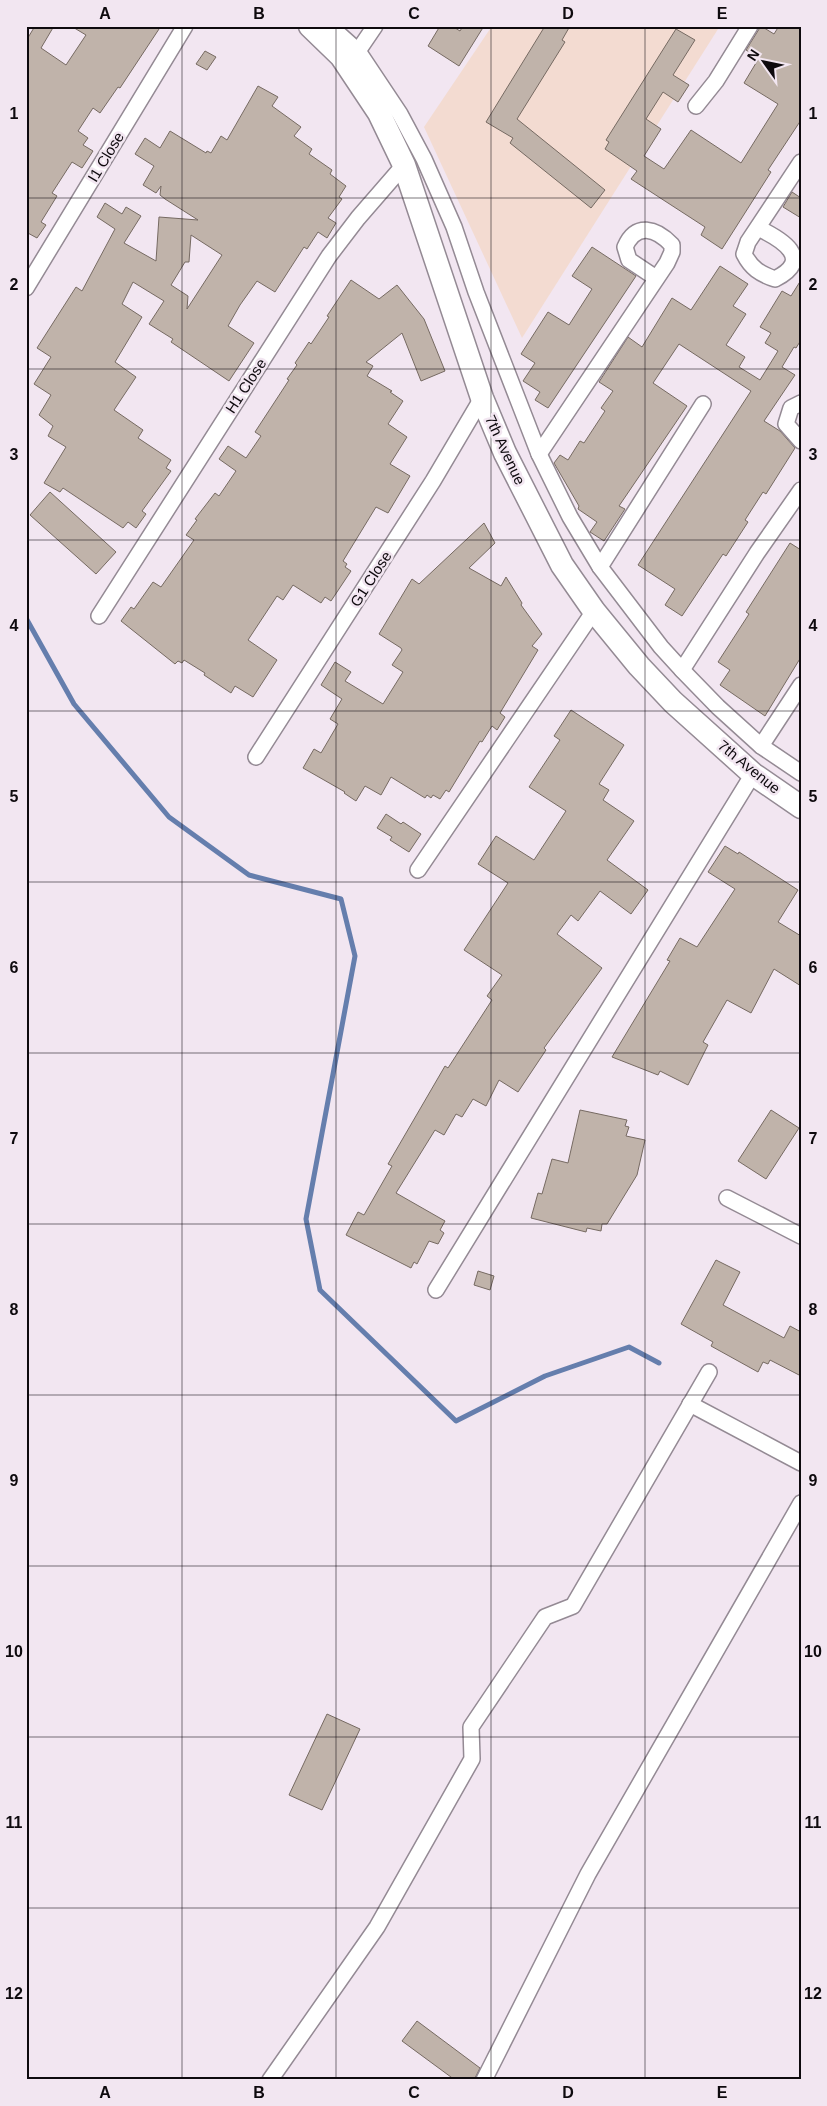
<svg xmlns="http://www.w3.org/2000/svg" width="827" height="2106" font-family="Arial,sans-serif">
	<rect width="100%" height="100%" fill="#f2e6f1"/>
	<path fill="#f3dbd1" d="M492,26h228l-198,312 -98,-211z"/>
	<g fill="none" stroke-linecap="round" stroke-linejoin="round">
		<path stroke="#657ead" stroke-width="5" d="M26,618l48,86 95,113 80,58 92,24 14,57 -49,263 14,71 136,131 89,-45 84,-29 30,16"/>
	</g>
	<g fill="#c0b3aa" stroke="#766a62" fill-rule="evenodd">
		<path d="M35,26h19l-13,22 25,17 20,-30 -15,-9h90l-41,62 -2,-1 -18,26 -7,-5 -15,23 10,7 -5,7 10,6 -11,17 -10,-6 -20,31 5,3 -16,26 5,3 -9,13 -11,-6v-191z"/>
		<path d="M440,26h12l8,5 3,-5h21l-25,40 -31,-20z"/>
		<path d="M545,26h25l-8,14 3,2 -48,77 88,71 -14,18 -81,-65 3,-5 -27,-16z"/>
		<path d="M761,26l13,8 5,-8h17l5,3v91l-33,50 3,2 -49,77 -21,-14 4,-8 -74,-48 6,-8 -32,-22 4,-7 -3,-2 70,-111 19,11 -22,35 16,10 -11,17 -15,-10 -17,27 15,10 -17,27 20,13 27,-39 50,33 37,-59 -34,-21 15,-25 -13,-8z"/>
		<path d="M205,51l11,6 -9,13 -11,-6z"/>
		<path d="M258,86l20,11 -6,9 29,21 -7,9 18,13 -3,5 23,16 -2,4 16,12 -7,11 3,2 -14,19 8,5 -9,15 -9,-6 -11,17 -3,-2 -29,45 -18,-11 -17,24 -12,21 26,17 -25,38 -58,-39 2,-3 -24,-15 15,-23 -31,-19 -11,22 20,13 -27,45 21,15 -22,33 29,20 -5,8 33,22 -5,8 5,3 -29,40 4,3 -10,14 -8,-6 -5,6 -60,-40 -3,4 -16,-9 22,-36 -18,-11 5,-10 -14,-11 12,-20 -17,-11 17,-27 -14,-9 39,-61 6,4 33,-62 -18,-12 8,-14 17,11 4,-7 15,9 -17,27 32,18 3,-44 39,3 -33,-21 -5,-4 1,-9 -5,7 -13,-8 11,-19 -19,-12 10,-16 15,10 10,-17 36,22 1,-2 4,2 10,-17 6,4zM191,235l31,20 -35,54 1,-13 -17,-11 14,-23h4z"/>
		<path d="M792,192l9,6v20l-18,-11z"/>
		<path d="M592,247l44,29 -88,132 -13,-8 5,-8 -17,-11 12,-18 -14,-9 27,-42 21,13 23,-36 -20,-13z"/>
		<path d="M720,266l28,18 -15,22 13,8 -20,31 19,12 -6,10 21,13 18,-29 -13,-8 6,-10 -11,-6 22,-36 9,5 10,-16v60l-5,8 -2,-1 -12,20 13,8 -31,46 16,10 15,17 -29,46 -3,-2 -18,28 3,2 -22,34 -3,-2 -41,62 -17,-11 10,-16 -37,-24 113,-174 -72,-47 -26,39 34,23 -68,100 6,3 -21,32 -14,-9 7,-10 -19,-13 1,-3 -25,-43 6,-8 8,5 12,-19 4,2 21,-32 -4,-3 12,-17 -14,-9 29,-45 14,10 30,-49 19,12z"/>
		<path d="M351,280l28,19 18,-14 27,34 21,52 -24,10 -19,-48 -36,29 7,4 -6,10 25,15 -2,1 13,9 -15,23 19,13 -17,27 20,12 -22,37 -12,-6 -33,54 4,3 -2,3 6,4 -20,30 -6,-4 -4,6 -28,-18 -10,15 -6,-4 -29,44 29,20 -24,37 -18,-11 -4,7 -27,-18 1,-2 -21,-13 -2,3 -4,-2 -3,3 -54,-43 10,-14 3,2 19,-27 8,5 33,-47 -8,-5 11,-15 -2,-1 20,-26 4,3 17,-25 -17,-12 9,-13 18,12 15,-22 -6,-4 34,-52 -2,-1 10,-14 -2,-2 14,-21 2,2 18,-27 -2,-1z"/>
		<path d="M50,492l66,60 -20,22 -66,-59z"/>
		<path d="M484,523l11,20 -26,25 32,18 5,-9 16,26 -1,2 21,29 -10,12 6,4 -38,63 5,4 -8,13 -5,-4 -10,16 -2,-1 -31,51 -3,-2 -6,9 -7,-4 -2,3 -4,-3 -2,3 -34,-21 -10,18 -16,-9 -9,15 -12,-8 1,-1 -42,-24 11,-19 7,4 17,-29 -8,-5 12,-20 -21,-14 14,-23 16,10 -6,9 38,23 20,-32 -11,-7 10,-15 -1,-2 -22,-14 33,-55 7,5z"/>
		<path d="M790,543l11,7v107l-36,59 -45,-31 10,-15 -12,-8 31,-48 -3,-2z"/>
		<path d="M571,710l53,35 -25,39 10,6 -6,10 31,21 -27,39 41,30 -17,24 -31,-23 -22,30 -7,-6 -14,19 45,34 -58,80 2,2 -28,42 -19,-12 -13,26 -13,-7 -11,18 -6,-3 -12,21 -9,-5 -39,63 49,28 -5,9 4,3 -6,11 -9,-3 -12,23 -3,-2 -3,6 -65,-33 12,-23 6,3 28,-49 -4,-2 57,-98 3,2 44,-68 -5,-4 15,-21 -38,-25 44,-67 -30,-19 18,-28 38,24 32,-49 -37,-24 31,-47 -6,-4z"/>
		<path d="M386,814l15,10 2,-2 18,12 -12,18 -19,-12 2,-3 -15,-9z"/>
		<path d="M725,846l13,8 1,-2 59,38 -20,32 23,14v50l-27,-17 -23,44 -24,-13 -24,42 5,3 -20,40 -28,-14 -2,4 -46,-18 58,-96 -3,-1 13,-22 17,9 38,-58 -27,-17z"/>
		<path d="M580,1110l47,10 -2,6 4,1 -3,9 19,4 -8,35 -30,49h-5l-1,7 -14,-3 -1,4 -55,-14 7,-25 4,1 10,-35 16,4z"/>
		<path d="M771,1110l28,18 -33,51 -28,-18z"/>
		<path d="M716,1260l24,12 -17,33 61,33 6,-12 11,6v44l-31,-16 -2,4 -5,-2 -5,10 -47,-26 2,-4 -32,-18z"/>
		<path d="M478,1271l16,5 -4,14 -16,-5z"/>
		<path d="M327,1714l33,15 -38,81 -33,-15z"/>
		<path d="M417,2021l63,47 -6,12h-19l-53,-39z"/>
	</g>
	<g fill="none" stroke-linecap="round" stroke-linejoin="round">
		<g stroke="#948a94" stroke-width="18">
			<g id="street">
				<path d="M330,26l28,25 42,63 24,45 30,68 22,65 63,162 31,63 30,50 61,80 21,23 36,37 43,39 40,27"/>
				<path d="M358,51l17,-25"/>
				<path d="M696,106l20,-25 34,-55"/>
				<path d="M758,228c23,11 57,31 17,51 -15,-5 -24,-11 -31,-25l4,-12 53,-80"/>
				<path d="M26,288l159,-262"/>
				<path d="M801,403l-10,5 -5,16 15,17"/>
				<path d="M539,454l128,-191 5,-11v-7c-16,-17 -36,-23 -47,2l4,13 27,18"/>
				<path d="M600,567l103,-163"/>
				<path d="M99,616l230,-360 29,-38 46,-53"/>
				<path d="M682,670l75,-117 44,-63"/>
				<path d="M761,746l40,-61"/>
				<path d="M256,757l177,-276 49,-83"/>
				<path d="M418,870l176,-259"/>
				<path d="M727,1198l74,38"/>
				<path d="M436,1290l317,-516"/>
				<path d="M690,1404l111,59"/>
				<path d="M270,2080l107,-153 95,-168 -1,-32 74,-110 28,-11 136,-234"/>
				<path d="M484,2080l104,-206 213,-371"/>
			</g>
		</g>
		<g stroke="#948a94" stroke-width="25">
			<path id="secondary" d="M310,26l31,30 38,57 25,52 78,233 23,55 57,112 32,46 45,55 34,36 80,72 48,33"/>
		</g>
		<use href="#street" stroke="#fff" stroke-width="15"/>
		<use href="#secondary" stroke="#fff" stroke-width="22"/>
	</g>
	<path fill="none" stroke="#0e0a0e" stroke-width="1" stroke-opacity="0.55" d="M182,26v2054M336,26v2054M491,26v2054M645,26v2054M26,198h775M26,369h775M26,540h775M26,711h775M26,882h775M26,1053h775M26,1224h775M26,1395h775M26,1566h775M26,1737h775M26,1908h775"/>
	<g text-anchor="middle" stroke-width="5" stroke-linejoin="round" paint-order="stroke">
		<g font-size="15" fill="#0e0a0e" stroke="#f2e6f1">
			<text transform="translate(106 157) rotate(-59)" y="5">I1 Close</text>
			<text transform="translate(246 386) rotate(-57)" y="5">H1 Close</text>
			<text transform="translate(505 450) rotate(65)" y="5">7th Avenue</text>
			<text transform="translate(371 579) rotate(-57)" y="5">G1 Close</text>
			<text transform="translate(749 767) rotate(39)" y="5">7th Avenue</text>
		</g>
	</g>
	<rect width="827" height="2106" fill="none" stroke="#f2e6f1" stroke-width="55"/>
	<g transform="translate(764 62) rotate(303)" stroke="#f2e6f1" stroke-width="4" paint-order="stroke">
	<path d="M0-4L9 19L0 12L-9 19Z" fill="#0e0a0e"/>
	<text y="-8" font-size="14" font-weight="bold" text-anchor="middle" fill="#0e0a0e">N</text>
	</g>
	<rect x="28" y="28" width="772" height="2050" fill="none" stroke="#0e0a0e" stroke-width="2"/>
	<g font-size="16" text-anchor="middle" font-weight="bold" fill="#0e0a0e">
		<text x="105" y="19">A</text>
		<text x="259" y="19">B</text>
		<text x="414" y="19">C</text>
		<text x="568" y="19">D</text>
		<text x="722" y="19">E</text>
		<text x="14" y="119">1</text>
		<text x="813" y="119">1</text>
		<text x="14" y="290">2</text>
		<text x="813" y="290">2</text>
		<text x="14" y="460">3</text>
		<text x="813" y="460">3</text>
		<text x="14" y="631">4</text>
		<text x="813" y="631">4</text>
		<text x="14" y="802">5</text>
		<text x="813" y="802">5</text>
		<text x="14" y="973">6</text>
		<text x="813" y="973">6</text>
		<text x="14" y="1144">7</text>
		<text x="813" y="1144">7</text>
		<text x="14" y="1315">8</text>
		<text x="813" y="1315">8</text>
		<text x="14" y="1486">9</text>
		<text x="813" y="1486">9</text>
		<text x="14" y="1657">10</text>
		<text x="813" y="1657">10</text>
		<text x="14" y="1828">11</text>
		<text x="813" y="1828">11</text>
		<text x="14" y="1999">12</text>
		<text x="813" y="1999">12</text>
		<text x="105" y="2098">A</text>
		<text x="259" y="2098">B</text>
		<text x="414" y="2098">C</text>
		<text x="568" y="2098">D</text>
		<text x="722" y="2098">E</text>
	</g>
</svg>
